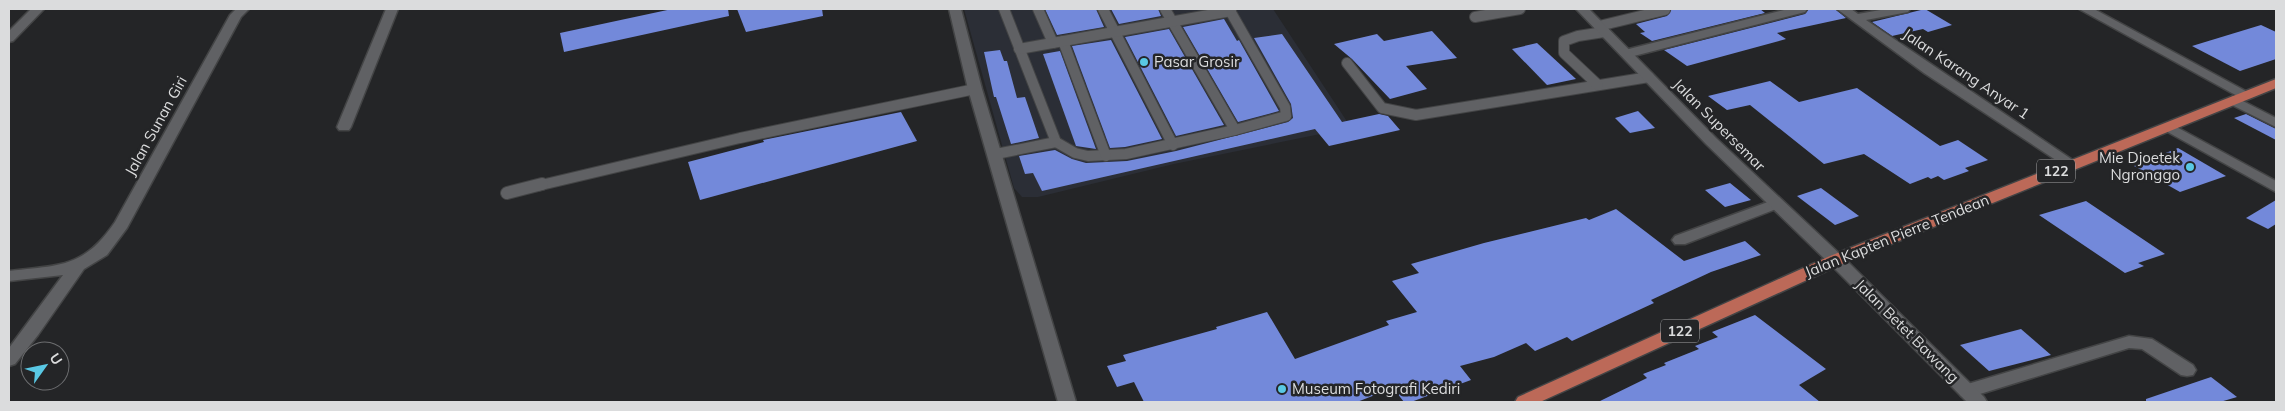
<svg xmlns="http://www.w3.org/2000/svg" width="2285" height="411" font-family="Mulish,sans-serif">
	<rect width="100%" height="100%" fill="#242527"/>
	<path fill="#2b2e36" d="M964,9h309l75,114 -3,6 -171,35 -136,33h-16l-8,-9z"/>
	<g fill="#7389da">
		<path d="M672,9h56l1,7 -165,36 -4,-19z"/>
		<path d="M737,9h85l1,7 -77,16z"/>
		<path d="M1045,9h51l8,18 -47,8z"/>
		<path d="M1111,9h47l3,7 -42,8z"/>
		<path d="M1672,9h88l5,4 -113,28 -12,-8 5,-1 -9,-8 31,-8z"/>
		<path d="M1809,9h26l11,9 -69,15 9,6 -99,27 -23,-16 141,-36z"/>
		<path d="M1925,9l27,16 -24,7 -5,-3 -31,7 -20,-14z"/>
		<path d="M1224,19l13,22 2,-1 40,71 -41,11 -55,-95z"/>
		<path d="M2261,25l15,7v27l-36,12 -48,-25z"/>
		<path d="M1169,29l55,96 -48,11 -51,-99z"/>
		<path d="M1432,31l25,27 -51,8 21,23 -37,10 -38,-40 -18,-15 43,-10 7,7z"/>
		<path d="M1282,34l60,88 37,-8 9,2 12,14 -71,16 -14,-17 -273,62 -9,-18 -8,1 -6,-18 36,-6 17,9 14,4 41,-2 49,-10 112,-29 5,-4 -2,-14 -37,-66z"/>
		<path d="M1111,40l51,99 -37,8 -15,1 -38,-102z"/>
		<path d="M1537,43l39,36 -29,6 -35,-36z"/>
		<path d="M1000,50l4,11h3l10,37 8,-1 14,41 -28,6 -15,-47h-2l-10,-45z"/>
		<path d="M1060,51l36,98 -20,-3 -33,-92z"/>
		<path d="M1770,81l29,21 58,-14 83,58 18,-6 30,20 -23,8 4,3 -25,9 -6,-4 -7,3 -3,-2 -18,7 -46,-30 -40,10 -74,-59 -23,5 -19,-14z"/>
		<path d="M1638,111l17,17 -25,5 -15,-15z"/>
		<path d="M901,112l16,29 -217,59 -12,-38 76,-20 -1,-2z"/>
		<path d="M2246,114l30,15v11l-42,-22z"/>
		<path d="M2178,148l48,28 -46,16 -46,-26z"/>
		<path d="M1730,183l21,17 -26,7 -20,-17z"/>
		<path d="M1821,188l38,28 -24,9 -38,-29z"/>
		<path d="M2276,200v24l-8,5 -22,-11z"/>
		<path d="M2086,201l79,53 -27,9 6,3 -19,7 -86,-58z"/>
		<path d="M1616,209l68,52 61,-20 16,14 -50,17 -60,28 3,3 -82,38 -5,-4 -32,14 -9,-8 -32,14 -34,9 11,14 -60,22h-7l-11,-14 -36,14h-213l-10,-20 -17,5 -10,-21 19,-5 -3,-6 94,-26 -1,-2 51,-15 28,47 94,-34 -3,-4 31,-9 -25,-31 27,-8 -8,-9 73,-21 102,-25 3,2z"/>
		<path d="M1755,315l71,54 -27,16 21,17h-222l49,-24 -4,-4 23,-9 -2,-2 35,-14 -4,-3 23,-9 -6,-5z"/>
		<path d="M2021,329l30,26 -62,16 -29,-26z"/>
		<path d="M2211,377l26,20 -17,5h-74v-3z"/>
	</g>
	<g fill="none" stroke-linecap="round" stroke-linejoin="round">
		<g stroke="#434445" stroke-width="12">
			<g id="lane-far1">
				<path d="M1004,9l52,133 19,11 13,3 38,-2 109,-24 51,-14 -1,-9 -56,-98"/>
				<path d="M1038,9l15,34"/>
				<path d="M1103,9l70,136"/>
				<path d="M1165,9l70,121"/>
				<path d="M1475,17l45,-8"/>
				<path d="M1599,26l66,-16"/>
				<path d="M1063,41l43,115"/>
				<path d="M1019,49l212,-38"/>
				<path d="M1347,63l35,45 34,7 233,-38"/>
				<path d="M1598,85l-34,-32v-12l14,-5 26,-4"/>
				<path d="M996,154l60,-12"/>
				<path d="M537,186l203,-48 235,-49"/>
			</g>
		</g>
		<g stroke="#434445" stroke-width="14">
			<path id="lane" d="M507,193l35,-9"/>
		</g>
		<g stroke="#434445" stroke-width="3">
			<g id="street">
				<path d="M31,9h13l-31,32 -4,1v-11z"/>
				<path d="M236,9h13l-8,8 -114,211 -20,27 -23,14 -46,66 -23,29 -6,2v-18l54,-73 -54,6v-10c51,-6 75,-3 106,-49l115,-207z"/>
				<path d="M386,9h12l-47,118 -2,3h-10l-2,-3z"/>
				<path d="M949,9h12l21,80 94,313h-18l-90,-313z"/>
				<path d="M1788,9h19l-2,3 -179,46 -6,-4 1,-3z"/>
				<path d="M1837,9h14l7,5 28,-5h24l-2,3 -42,8 214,145 -2,3h-10l-144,-95z"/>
				<path d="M2079,9h15l159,86 -7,4 -5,-1z"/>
				<path d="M2233,96l43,22v9l-48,-24 -2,-3z"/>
				<path d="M2169,123l107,58v11l-112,-62 -2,-3z"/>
				<path d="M1776,199l5,2 2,3 -2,3 -96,37h-10l-3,-4 3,-4z"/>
				<path d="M2129,336l23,3 41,26 3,5 -3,5 -6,1 -6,-1 -39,-26 -13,-1 -162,50 -6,-2 -3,-5 3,-5z"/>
			</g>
		</g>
		<g stroke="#434445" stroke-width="3">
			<path id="secondary" d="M1576,9h13l127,129 126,118 142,141 3,5h-20l-137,-138 -124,-120z"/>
		</g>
		<g stroke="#434445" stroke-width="3">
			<path id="primary" d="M2276,79v9l-434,176 -302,138h-25l3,-5 312,-141z"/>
		</g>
		<use href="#lane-far1" stroke="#606164" stroke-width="10"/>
		<use href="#lane" stroke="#606164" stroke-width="12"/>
		<use href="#street" fill="#606164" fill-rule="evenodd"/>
		<use href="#secondary" fill="#606164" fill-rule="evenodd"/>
		<use href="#primary" fill="#bc6958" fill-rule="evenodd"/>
	</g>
	<g fill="#59c8e4" stroke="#242527" stroke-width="2">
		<circle cx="1144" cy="62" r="5"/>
		<circle cx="2190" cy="167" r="5"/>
		<circle cx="1282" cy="389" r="5"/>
	</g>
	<g text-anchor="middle" stroke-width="5" stroke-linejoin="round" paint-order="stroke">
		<g fill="#242527" stroke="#a4a5a6" stroke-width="1">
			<rect x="2037" y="159.5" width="38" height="23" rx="4"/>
			<rect x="1661" y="319.5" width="38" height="23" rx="4"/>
		</g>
		<g font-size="14" font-weight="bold" fill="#dbdcdd">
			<text x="2056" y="176">122</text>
			<text x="1680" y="336">122</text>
		</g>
		<g font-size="15" fill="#dbdcdd" stroke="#242527" text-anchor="start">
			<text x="1154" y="67">Pasar Grosir</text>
			<text x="2180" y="163" text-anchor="end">Mie Djoetek<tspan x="2180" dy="17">Ngronggo</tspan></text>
			<text x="1292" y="394">Museum Fotografi Kediri</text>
		</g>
		<g font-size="15" fill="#dbdcdd" stroke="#242527">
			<text transform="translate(1966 74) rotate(34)" y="5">Jalan Karang Anyar 1</text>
			<text transform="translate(1719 125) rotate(45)" y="5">Jalan Supersemar</text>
			<text transform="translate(156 126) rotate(-61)" y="5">Jalan Sunan Giri</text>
			<text transform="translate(1897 236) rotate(-22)" y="5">Jalan Kapten Pierre Tendean</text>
			<text transform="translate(1907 331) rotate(45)" y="5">Jalan Betet Bawang</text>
		</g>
	</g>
	<rect width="2285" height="411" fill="none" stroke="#dbdcdd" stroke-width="20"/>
	<g transform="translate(45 366) rotate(57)"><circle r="24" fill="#242527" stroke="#6d6e70"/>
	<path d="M0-4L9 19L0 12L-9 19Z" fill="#59c8e4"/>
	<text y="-8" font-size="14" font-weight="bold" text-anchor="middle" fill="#dbdcdd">U</text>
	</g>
</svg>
